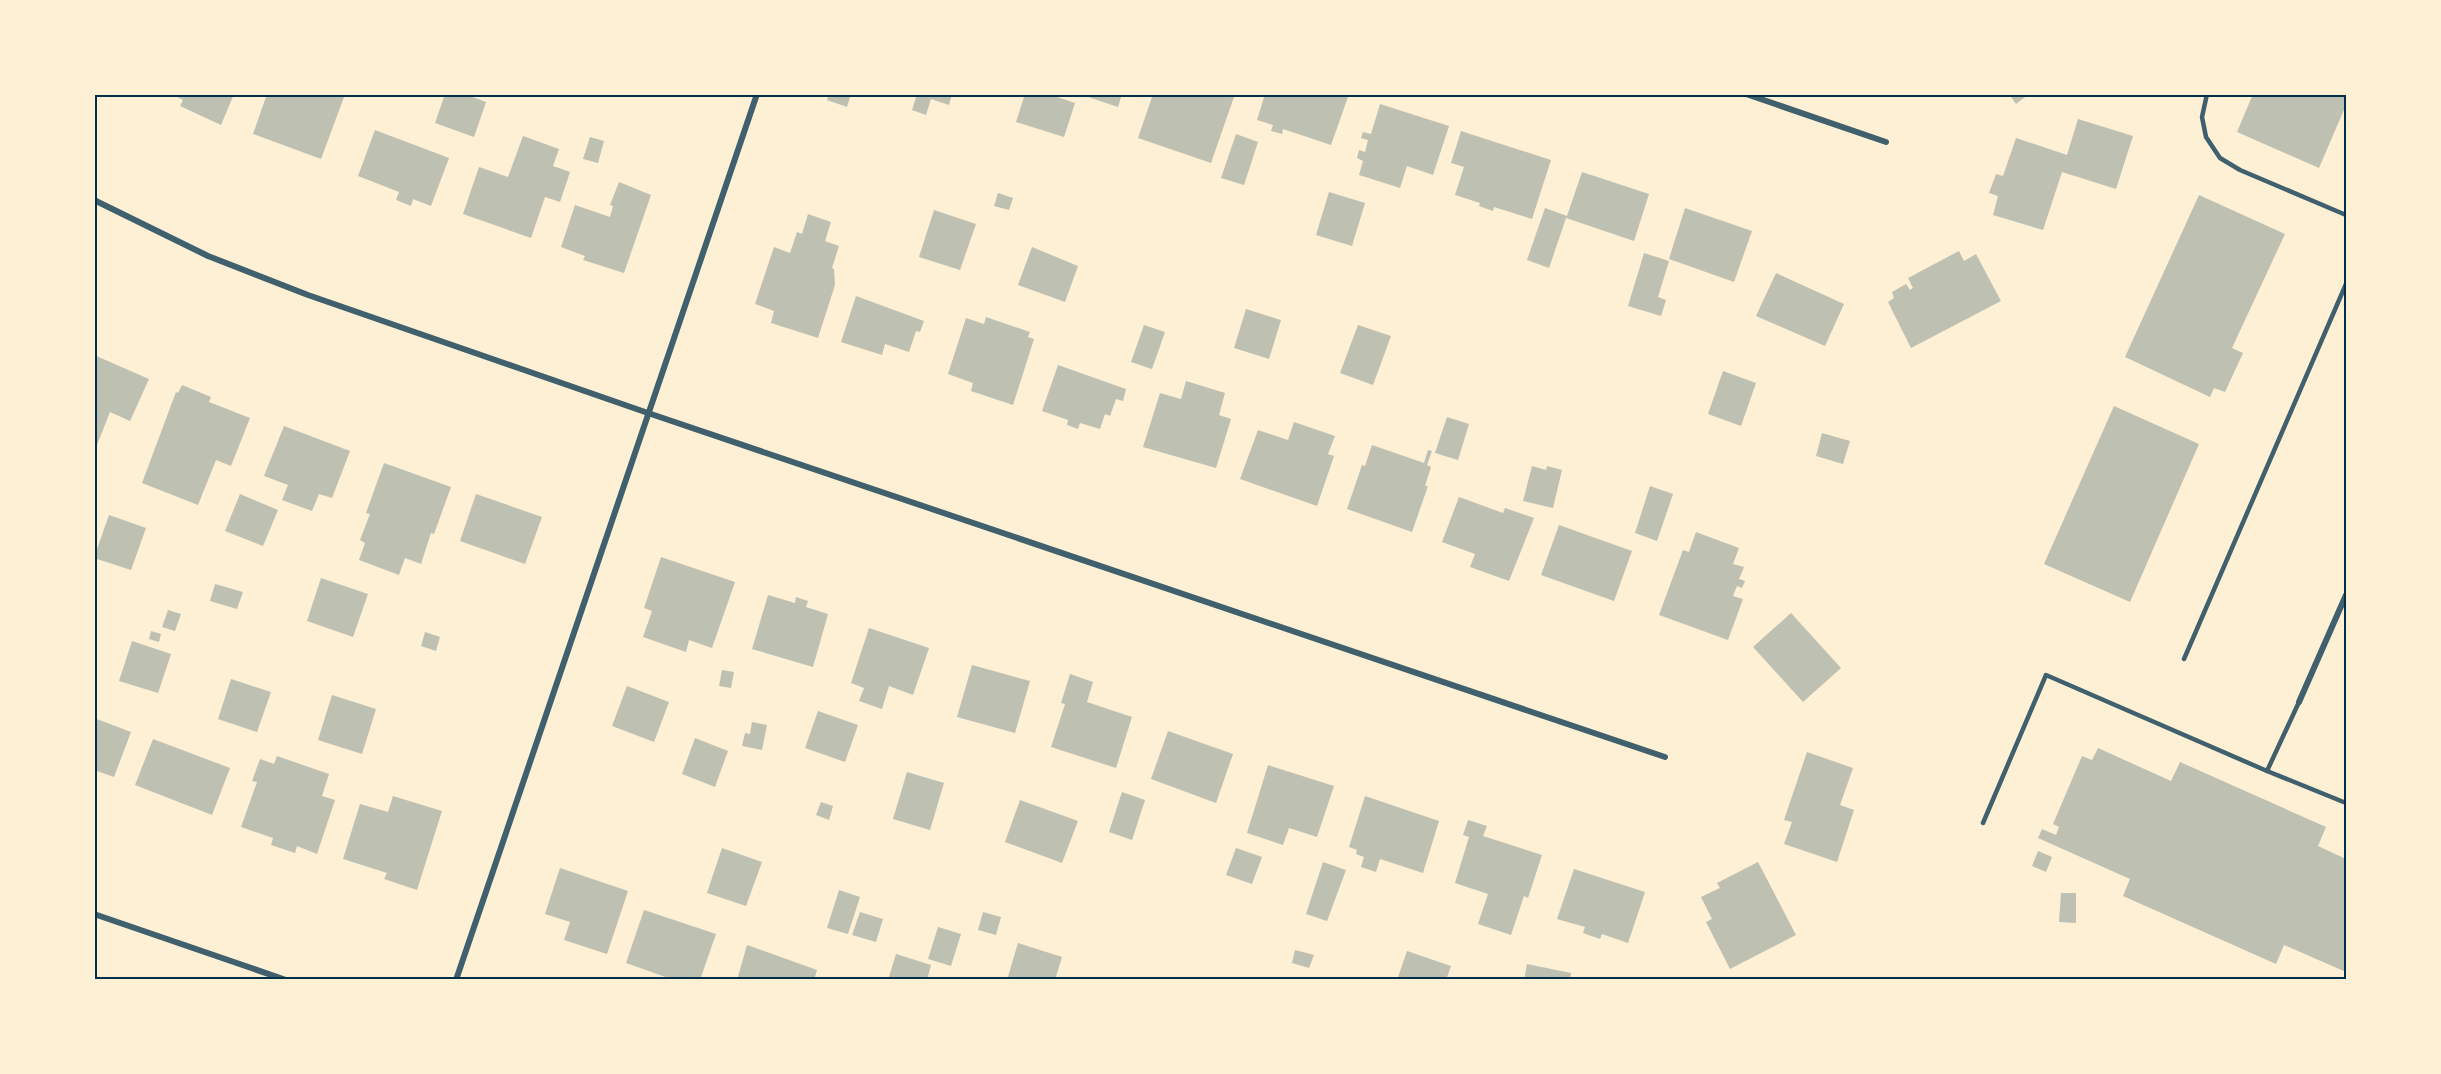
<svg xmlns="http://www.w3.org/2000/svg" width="2441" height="1074" font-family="Commissioner,sans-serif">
	<rect width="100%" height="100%" fill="#fdf0d5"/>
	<g fill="#bec0b2">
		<path d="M171,94h63l-13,31 -41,-19 3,-6z"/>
		<path d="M267,94h71l6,3 -23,62 -68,-25z"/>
		<path d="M445,94h20l21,8 -12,35 -39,-14z"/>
		<path d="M829,94h22l-4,13 -20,-7z"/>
		<path d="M917,94h35l-3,11 -18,-6 -5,16 -14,-5z"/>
		<path d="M1025,94h23l27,9 -11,34 -48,-15z"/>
		<path d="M1079,94h43l-4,13z"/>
		<path d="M1153,94h82l-24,69 -73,-25z"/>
		<path d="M1265,94h84l-18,51 -48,-16 -1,5 -11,-3 2,-6 -16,-5z"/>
		<path d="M2009,94h20l-13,10z"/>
		<path d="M2253,94h93v11l-27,63 -82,-36z"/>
		<path d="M1380,104l69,22 -16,49 -26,-9 -7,22 -41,-13 4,-14 -6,-3 2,-8 6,2 3,-12 -7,-2 2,-6 8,2z"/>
		<path d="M2078,119l55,17 -17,53 -54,-17 -19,58 -50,-15 5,-19 -9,-3 7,-19 7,2 13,-38 51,17z"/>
		<path d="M375,130l74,28 -18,48 -18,-7 -2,7 -15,-6 3,-8 -41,-16z"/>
		<path d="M1461,131l90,29 -19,59 -38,-12 -1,4 -14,-5 1,-3 -25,-8 9,-28 -13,-4z"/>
		<path d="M1236,134l22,8 -14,43 -23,-7z"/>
		<path d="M523,136l36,13 -6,17 17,6 -10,30 -15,-5 -14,41 -68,-24 16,-47 29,10z"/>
		<path d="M590,137l14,4 -6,22 -15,-4z"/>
		<path d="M1582,172l67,22 -15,47 -68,-23 -17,50 -22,-8 18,-52 22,8z"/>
		<path d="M619,182l32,13 -27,78 -41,-13 2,-4 -24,-9 14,-42 35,12 3,-11 -3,-1z"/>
		<path d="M1329,192l36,11 -13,43 -36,-11z"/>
		<path d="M998,193l15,5 -4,12 -15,-4z"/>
		<path d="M2199,195l86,39 -53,114 11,5 -18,39 -11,-4 -4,9 -85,-40z"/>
		<path d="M1685,208l67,23 -18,51 -65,-23z"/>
		<path d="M934,210l42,14 -16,46 -41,-13z"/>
		<path d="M808,214l23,8 -6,19 14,5 -7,22 2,1 1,16 -17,53 -47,-15 3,-12 -19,-7 19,-57 16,6 7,-21 5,2z"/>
		<path d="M1032,247l46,19 -13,36 -47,-17z"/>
		<path d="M1959,251l5,10 12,-7 25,47 -90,47 -23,-46 6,-4 -2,-6 14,-8 4,6 3,-2 -5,-10z"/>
		<path d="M1644,253l25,8 -11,36 8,3 -5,16 -33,-10z"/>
		<path d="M1776,273l68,31 -19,42 -69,-30z"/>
		<path d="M856,296l68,25 -4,11 -4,-1 -7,21 -24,-8 -3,11 -41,-13z"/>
		<path d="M1246,309l35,11 -12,39 -35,-11z"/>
		<path d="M986,317l44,15 -2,5 6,2 -21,66 -42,-14 2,-8 -25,-9 18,-56 18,6z"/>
		<path d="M1144,325l21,7 -13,37 -21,-7z"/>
		<path d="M1358,325l33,11 -18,49 -33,-12z"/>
		<path d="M94,355l55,24 -19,42 -20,-9 -15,38z"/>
		<path d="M1058,365l68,24 -3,12 -7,-2 -6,17 -5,-2 -5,15 -20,-6 -2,6 -11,-4 1,-5 -26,-9z"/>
		<path d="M1723,371l33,12 -15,43 -33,-12z"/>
		<path d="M1186,381l39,12 -6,22 12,4 -15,49 -73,-21 17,-54 21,6z"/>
		<path d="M182,385l29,12 -2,5 41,16 -19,48 -15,-6 -18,45 -56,-22 34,-91 2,1z"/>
		<path d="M2114,406l85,38 -69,158 -86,-38z"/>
		<path d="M1447,417l22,7 -11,36 -23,-7z"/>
		<path d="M1294,422l41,14 -7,18 6,2 -17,50 -77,-27 18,-49 30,10z"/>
		<path d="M284,426l66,25 -18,47 -13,-4 -7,17 -30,-11 6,-15 -24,-9z"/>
		<path d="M1822,433l28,8 -7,23 -27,-8z"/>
		<path d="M1372,445l52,18 4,-13 4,1 -5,14 4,2 -6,19h3l-16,46 -65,-23 15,-44 3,1z"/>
		<path d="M384,463l67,24 -17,47 -3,-1 -10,31 -16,-6 -6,17 -40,-15 6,-17 -5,-3 10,-26 -4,-1z"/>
		<path d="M1532,466l14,4 1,-4 15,4 -9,38 -30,-7z"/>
		<path d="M1650,486l23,8 -16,47 -22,-8z"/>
		<path d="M240,494l38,16 -15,36 -38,-15z"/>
		<path d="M476,494l66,23 -17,47 -65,-23z"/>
		<path d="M1459,497l44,16 2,-5 29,10 -25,63 -39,-14 5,-13 -33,-12z"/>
		<path d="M109,515l37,13 -15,42 -37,-12z"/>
		<path d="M1559,525l73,26 -18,50 -73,-26z"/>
		<path d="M1696,532l43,16 -6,16 11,3 -5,12 6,2 -3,7 -5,-2 -4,10 10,3 -15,41 -69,-25 24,-65 6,2z"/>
		<path d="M661,557l74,25 -23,66 -23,-8 -3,12 -43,-15 9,-26 -8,-3z"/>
		<path d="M321,578l47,16 -15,43 -46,-16z"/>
		<path d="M215,584l28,8 -6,17 -27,-8z"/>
		<path d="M768,595l27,8 1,-6 12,4 -2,6 22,7 -15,53 -61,-18z"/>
		<path d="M168,610l13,4 -6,17 -13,-4z"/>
		<path d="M1791,613l50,55 -38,34 -50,-55z"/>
		<path d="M869,628l60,20 -16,47 -24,-9 -7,23 -23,-8 5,-13 -13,-5z"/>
		<path d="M151,631l10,3 -2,8 -10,-3z"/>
		<path d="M425,632l15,5 -4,14 -15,-5z"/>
		<path d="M132,641l39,13 -13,39 -39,-12z"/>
		<path d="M972,665l58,16 -15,52 -58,-16z"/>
		<path d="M722,670l12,2 -3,16 -12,-2z"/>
		<path d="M1070,674l23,8 -6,20 45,15 -16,51 -65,-21 14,-43 -4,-1z"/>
		<path d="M231,679l40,13 -14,40 -39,-13z"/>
		<path d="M627,686l42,16 -15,40 -42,-16z"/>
		<path d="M332,695l44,14 -14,45 -44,-14z"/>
		<path d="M818,711l40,14 -13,37 -40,-14z"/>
		<path d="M94,718l37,14 -17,45 -20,-7z"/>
		<path d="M752,722l15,3 -5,25 -20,-4 3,-13 5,1z"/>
		<path d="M1168,731l65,23 -17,49 -65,-24z"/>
		<path d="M695,738l33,13 -13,36 -33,-13z"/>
		<path d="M153,739l77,29 -18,47 -77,-30z"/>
		<path d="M2098,748l73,33 9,-19 146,65 -8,19 28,13v113l-62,-27 -8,19 -153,-68 7,-17 -92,-41 4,-9 14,6 3,-8 -6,-3 29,-68 10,4z"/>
		<path d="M1807,752l46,16 -13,37 14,5 -17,52 -53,-18 8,-22 -8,-2z"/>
		<path d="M277,756l52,18 -7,22 13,4 -18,54 -20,-8 -2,7 -24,-8 2,-7 -32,-11 16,-45 -5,-1 8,-22 14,5z"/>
		<path d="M1268,765l66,21 -17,51 -28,-9 -6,17 -36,-12z"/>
		<path d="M907,772l37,11 -14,47 -37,-11z"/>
		<path d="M1122,792l23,8 -13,40 -23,-8z"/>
		<path d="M393,796l49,15 -25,79 -33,-11 3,-6 -44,-14 17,-55 28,8z"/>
		<path d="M1365,796l74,25 -16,52 -43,-14 -4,13 -15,-5 3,-10 -8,-3 1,-4 -8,-3z"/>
		<path d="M1020,800l58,21 -16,42 -57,-21z"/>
		<path d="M821,802l12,4 -4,14 -13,-5z"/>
		<path d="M1468,820l19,6 -4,10 59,19 -14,43 -4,-2 -13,39 -33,-11 10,-30 -33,-11 14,-46 -6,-2z"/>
		<path d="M722,848l40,14 -16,44 -39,-13z"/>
		<path d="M1236,848l26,9 -10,27 -26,-9z"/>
		<path d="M2038,851l14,6 -6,15 -14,-6z"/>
		<path d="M1323,862l23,8 -19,51 -21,-7z"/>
		<path d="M1758,862l38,73 -66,34 -24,-47 6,-3 -11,-22 19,-9 -3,-5z"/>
		<path d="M560,868l68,23 -21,63 -43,-14 6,-18 -25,-8z"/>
		<path d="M1574,869l71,23 -17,51 -26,-9 -2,5 -17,-6 2,-6 -28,-8z"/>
		<path d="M839,890l21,7 -12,37 -21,-6z"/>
		<path d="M2061,893h15v30l-17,-1z"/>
		<path d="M644,910l72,24 -16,46h-26l-48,-17z"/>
		<path d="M860,912l23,7 -7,23 -24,-7z"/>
		<path d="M983,912l18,5 -5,18 -18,-5z"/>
		<path d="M938,927l23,7 -10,32 -23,-7z"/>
		<path d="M1018,943l44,14 -7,23h-48z"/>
		<path d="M747,945l70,25 -3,10h-77z"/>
		<path d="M1295,950l19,5 -5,13 -17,-5z"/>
		<path d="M1407,951l44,15 -5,14h-49z"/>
		<path d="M896,954l35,11 -4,15h-39z"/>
		<path d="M1527,964l44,9 -1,7h-46z"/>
	</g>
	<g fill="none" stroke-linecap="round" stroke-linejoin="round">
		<g stroke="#3f606c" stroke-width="4.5">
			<path d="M2207,94l-5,23 4,20 14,21 20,12 106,45"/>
			<path d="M2184,659l162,-375"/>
			<path d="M2299,702l-32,69 79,32"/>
			<path d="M1983,823l63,-148 221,96"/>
		</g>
		<g stroke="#3f606c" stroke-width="6">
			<path d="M1746,94l140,48"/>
			<path d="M94,200l114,56 100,39 340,118 1017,344"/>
			<path d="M2299,702l47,-107"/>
			<path d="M94,914l192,66"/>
			<path d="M456,980l301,-886"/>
		</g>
	</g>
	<rect width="2441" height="1074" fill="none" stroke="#fdf0d5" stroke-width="192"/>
	<rect x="96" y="96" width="2249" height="882" fill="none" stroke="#003049" stroke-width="2"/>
</svg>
